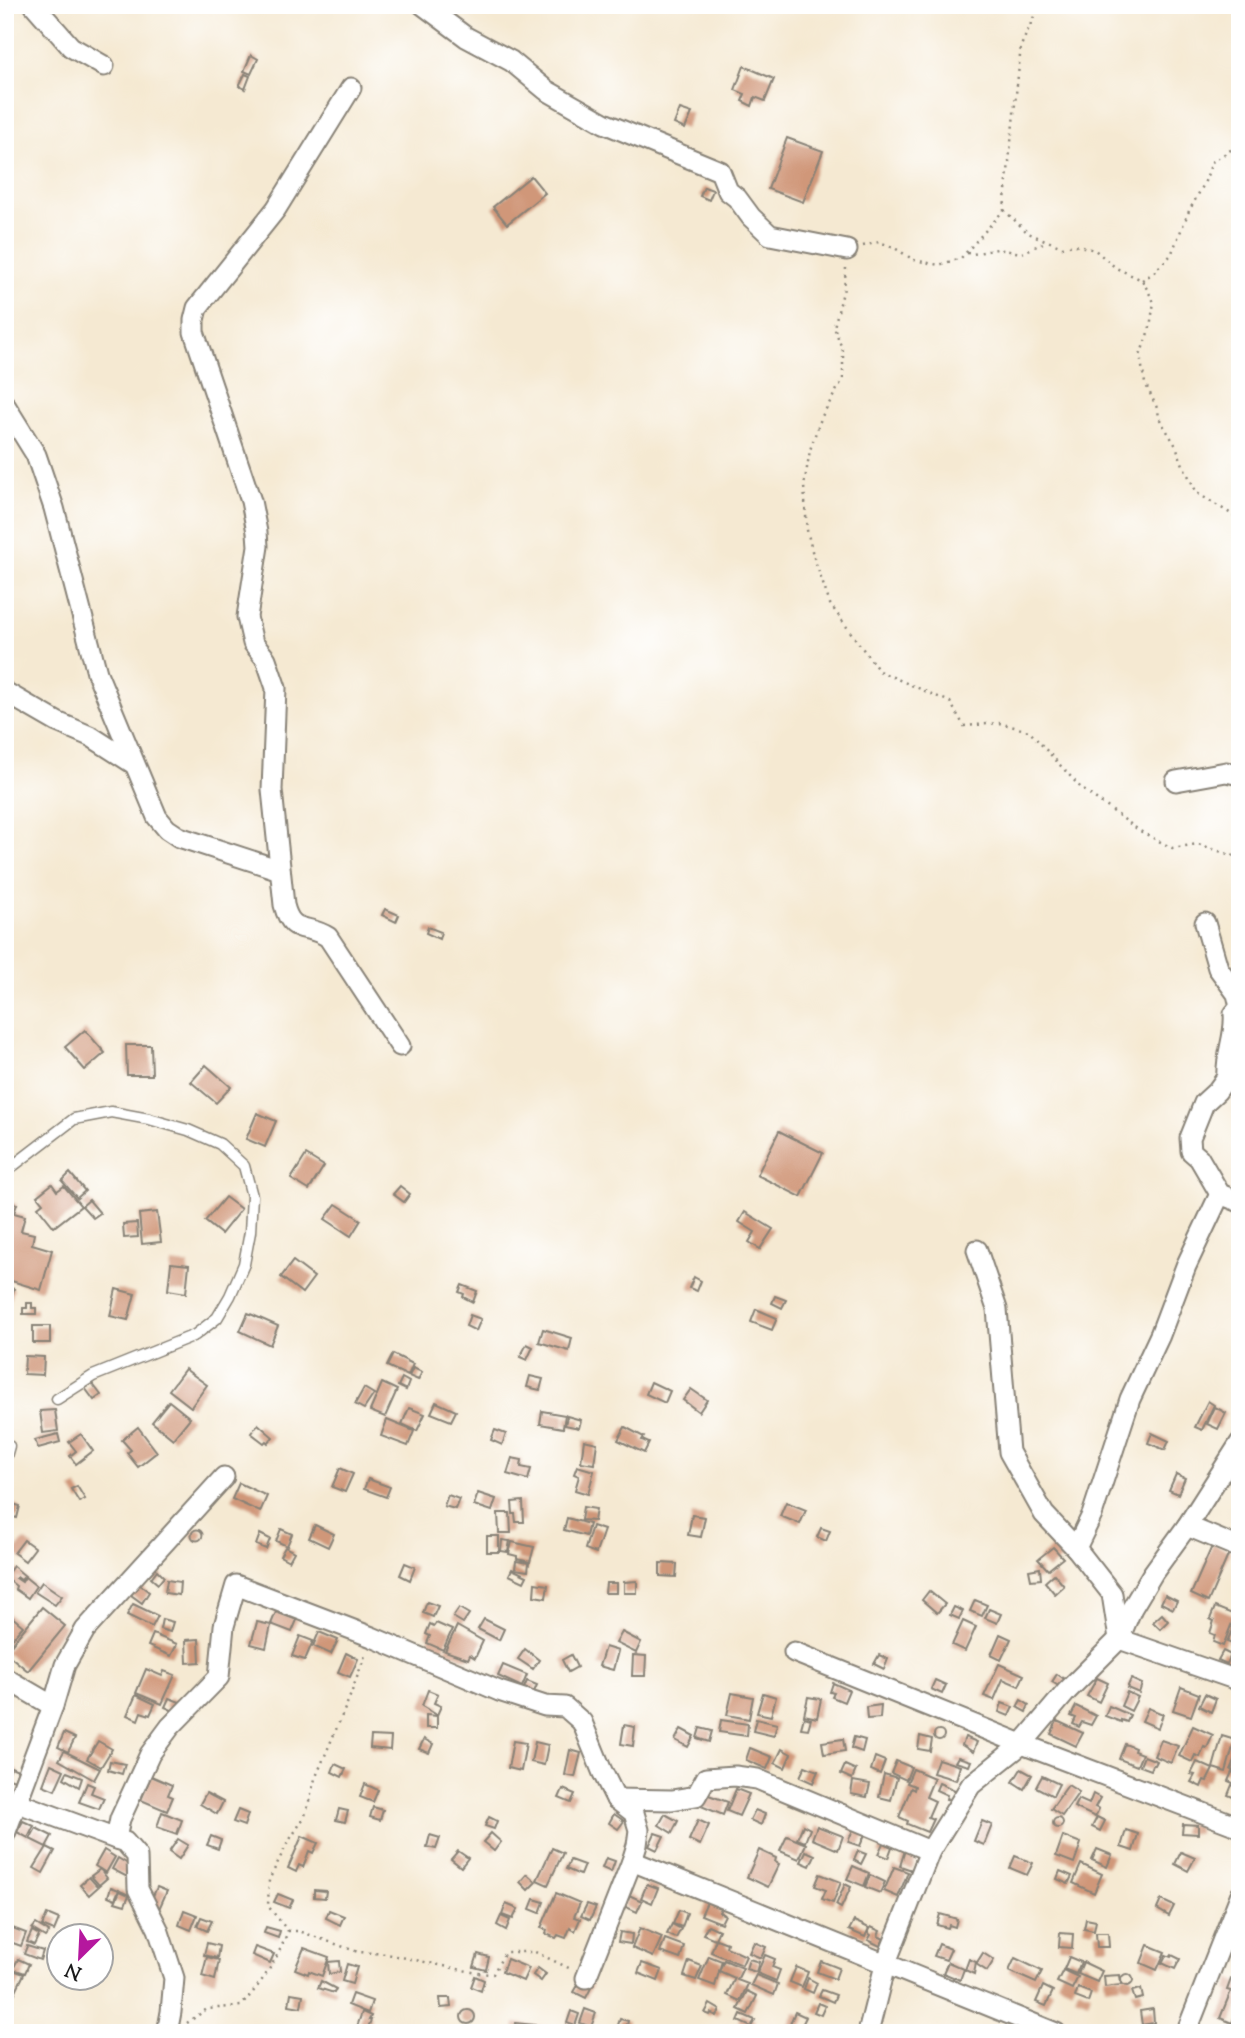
<svg xmlns="http://www.w3.org/2000/svg" width="1245" height="2038" font-family="'Sorts Mill Goudy',serif">
	<rect width="100%" height="100%" fill="#fff"/>
	<filter id="ink" filterUnits="userSpaceOnUse"><feTurbulence type="fractalNoise" baseFrequency=".0143" numOctaves="2"/><feDisplacementMap in="SourceGraphic" scale="14" xChannelSelector="R" yChannelSelector="G"/><feConvolveMatrix kernelMatrix="1 2 1 2 8 2 1 2 1" color-interpolation-filters="sRGB"/></filter>
	<filter id="wash" filterUnits="userSpaceOnUse"><feTurbulence type="fractalNoise" baseFrequency=".00686" numOctaves="4" result="noise"/><feDisplacementMap in="SourceGraphic" scale="28" xChannelSelector="R" yChannelSelector="G"/><feGaussianBlur stdDeviation="1.57" result="paint"/><feColorMatrix in="noise" values="0 0 0 0 0 0 0 0 0 0 0 0 0 0 0 0 0 1.4 0 .05"/><feComposite in="paint" operator="in"/></filter>
	<g filter="url(#wash)">
		<rect width="100%" height="100%" fill="#f5e9d2"/>
		<g id="blocks">
			<g fill="#d09779">
				<path d="M251,55l7,4 -7,15 -7,-3z"/>
				<path d="M744,66l30,13 -9,22 -10,-4 -3,9 -10,-5 3,-7 -10,-4z"/>
				<path d="M245,74l5,2 -5,13 -6,-3z"/>
				<path d="M680,109l12,4 -7,16 -11,-5z"/>
				<path d="M787,138l36,13 -20,51 -35,-13z"/>
				<path d="M531,176l14,17 -38,31 -14,-17z"/>
				<path d="M704,187l9,3 -4,10 -9,-4z"/>
				<path d="M385,909l14,6 -3,7 -14,-7z"/>
				<path d="M428,927l13,5 -2,7 -13,-6z"/>
				<path d="M85,1030l20,23 -20,17 -20,-23z"/>
				<path d="M126,1045h25l1,30h-25z"/>
				<path d="M206,1065l25,22 -15,16 -25,-21z"/>
				<path d="M257,1113l19,8 -11,26 -19,-8z"/>
				<path d="M779,1131l44,22 -22,44 -44,-22z"/>
				<path d="M306,1155l18,11 -15,24 -18,-11z"/>
				<path d="M70,1173l15,18 -8,7 -15,-17z"/>
				<path d="M52,1184l5,7 7,-5 17,20 -27,21 -16,-20 5,-4 -6,-7z"/>
				<path d="M400,1186l10,8 -6,8 -11,-8z"/>
				<path d="M225,1197l16,12 -20,25 -16,-13z"/>
				<path d="M89,1200l11,13 -7,5 -11,-12z"/>
				<path d="M5,1201l12,3 -3,9 11,3 -4,15 13,3 -2,10 20,6 -11,40 -36,-11z"/>
				<path d="M336,1204l25,16 -10,16 -26,-17z"/>
				<path d="M157,1212l4,30 -19,2 -3,-30z"/>
				<path d="M745,1212l28,17 -13,20 -11,-7 6,-10 -16,-10z"/>
				<path d="M137,1223l1,14 -14,1 -1,-14z"/>
				<path d="M293,1261l21,16 -12,16 -21,-16z"/>
				<path d="M171,1263l18,2 -3,28 -18,-3z"/>
				<path d="M694,1277l7,4 -4,10 -8,-3z"/>
				<path d="M462,1285l15,6 -4,11 -10,-5 1,-3 -5,-2z"/>
				<path d="M5,1286l9,3 -5,17 -4,-1z"/>
				<path d="M116,1289l19,5 -7,26 -18,-4z"/>
				<path d="M775,1296l11,4 -4,8 -10,-5z"/>
				<path d="M27,1303h5v5h4v6h-13v-6h4z"/>
				<path d="M756,1309l21,9 -5,12 -21,-8z"/>
				<path d="M248,1313l30,13 -8,19 -30,-14z"/>
				<path d="M470,1315l11,4 -5,12 -10,-5z"/>
				<rect x="33" y="1326" width="17" height="17"/>
				<path d="M543,1329l29,9 -3,13 -30,-9z"/>
				<path d="M527,1344l6,3 -6,13 -7,-3z"/>
				<path d="M393,1354l20,10 -5,12 -21,-10z"/>
				<path d="M25,1356l19,1 -1,18 -19,-1z"/>
				<path d="M413,1368l9,4 -4,8 -9,-4z"/>
				<path d="M185,1369l22,16 -16,22 -22,-17z"/>
				<path d="M530,1376l13,3 -3,11 -13,-3z"/>
				<path d="M402,1378l7,4 -3,8 -8,-4z"/>
				<path d="M651,1382l19,9 -5,12 -19,-9z"/>
				<path d="M92,1383l9,12 -7,5 -9,-12z"/>
				<path d="M382,1383l15,7 -12,27 -15,-6z"/>
				<path d="M364,1388l10,6 -10,15 -9,-5z"/>
				<path d="M691,1389l16,11 -8,12 -16,-12z"/>
				<path d="M169,1401l21,17 -17,21 -21,-17z"/>
				<path d="M1208,1401l6,4 -12,25 -7,-3z"/>
				<path d="M436,1402l20,9 -5,10 -20,-8z"/>
				<path d="M1215,1407l11,6 -8,16 -11,-5z"/>
				<path d="M409,1408l16,6 -8,17 -15,-7z"/>
				<path d="M55,1410l3,21 -15,2 -3,-22z"/>
				<path d="M542,1411l23,4 -2,13 -23,-4z"/>
				<path d="M567,1416l14,4 -2,8 -14,-3z"/>
				<path d="M387,1420l27,11 -6,15 -27,-10z"/>
				<path d="M258,1424l15,13 -5,6 -2,-2 -2,2 -13,-10z"/>
				<path d="M138,1427l19,25 -19,15 -11,-14 4,-3 -9,-10z"/>
				<path d="M625,1427l19,10 -2,3 7,3 -5,10 -26,-13z"/>
				<path d="M495,1430l11,4 -4,11 -11,-5z"/>
				<path d="M1152,1433l17,8 -4,9 -17,-7z"/>
				<path d="M58,1434l2,8 -22,6 -3,-8z"/>
				<path d="M81,1434l12,17 -17,13 -6,-8 6,-5 -7,-9z"/>
				<path d="M584,1440l13,3 -3,21 -13,-2z"/>
				<path d="M512,1458l10,2 -1,7 10,2 -3,11 -21,-6z"/>
				<path d="M577,1466l17,5 -6,23 -13,-4 4,-14 -5,-2z"/>
				<path d="M340,1468l13,6 -8,18 -13,-5z"/>
				<path d="M1176,1474l9,4 -7,16 -9,-4z"/>
				<path d="M368,1479l22,8 -4,10 -22,-8z"/>
				<path d="M239,1483l28,13 -7,16 -28,-13z"/>
				<path d="M77,1486l8,13 -6,3 -8,-13z"/>
				<path d="M478,1493l18,6 -4,12 -18,-6z"/>
				<path d="M448,1495l11,4 -4,10 -11,-3z"/>
				<path d="M523,1501l1,21h-8l-1,-8h-2l-1,-12z"/>
				<path d="M5,1502l15,4 -3,12 -12,-3z"/>
				<path d="M786,1502l20,8 -6,14 -20,-8z"/>
				<path d="M583,1507l13,2 -2,12 -13,-1z"/>
				<path d="M498,1513h12l1,20h-12z"/>
				<path d="M692,1515l13,2 -4,20 -13,-2z"/>
				<path d="M567,1518l22,6 -3,12 -22,-6z"/>
				<path d="M315,1525l19,9 -6,13 -19,-9z"/>
				<path d="M592,1526l12,4 -8,23 -11,-4z"/>
				<path d="M821,1528l9,3 -4,10 -9,-4z"/>
				<path d="M281,1529l11,5 -5,12 -11,-5z"/>
				<circle cx="197" cy="1535" r="5.5"/>
				<path d="M260,1534l10,5 -4,10 -10,-4z"/>
				<rect x="487" y="1536" width="12" height="16"/>
				<path d="M24,1540l11,8 -10,13 -11,-8z"/>
				<path d="M502,1540l8,1 -2,11 -7,-1z"/>
				<path d="M512,1542l22,5 -4,15 -13,-3v-3l-8,-2z"/>
				<path d="M1213,1544l17,7 -22,51 -17,-8z"/>
				<path d="M285,1547l9,5 -5,9 -9,-5z"/>
				<path d="M1053,1547l10,11 -15,12 -10,-11z"/>
				<path d="M516,1561l13,2 -1,8 -13,-2z"/>
				<path d="M405,1563l10,4 -5,13 -10,-5z"/>
				<path d="M660,1563l17,1 -1,13 -16,-1z"/>
				<path d="M13,1566l12,10 -4,4 -4,-3 -1,1 6,4 3,-5 11,9 -8,12 -13,-9 1,-3 -11,-9z"/>
				<path d="M1040,1568l1,11 -10,1 -2,-10z"/>
				<path d="M512,1569l15,7 -3,6 -15,-7z"/>
				<path d="M157,1570l7,7 -6,7 -7,-6z"/>
				<path d="M1054,1574l10,12 -9,8 -10,-12z"/>
				<path d="M167,1580l13,2 -1,13 -14,-2z"/>
				<path d="M637,1581v12h-13v-11z"/>
				<path d="M42,1582l20,14 -7,9 -20,-13z"/>
				<path d="M535,1583l13,2 -2,13 -12,-2z"/>
				<path d="M606,1583h10v10h-11z"/>
				<path d="M139,1584l10,8 -7,11 -11,-8z"/>
				<path d="M929,1591l16,13 -8,9 -15,-13z"/>
				<path d="M1165,1595l12,6 -4,8 -12,-6z"/>
				<path d="M975,1600l12,5 -5,11 -12,-5z"/>
				<path d="M427,1602l11,4 -5,11 -10,-4z"/>
				<path d="M133,1604l25,12 -6,11 -25,-12z"/>
				<path d="M42,1607l23,19 -37,45 -23,-19z"/>
				<path d="M954,1607l9,4 -4,8 -9,-4z"/>
				<path d="M1215,1607l20,8 -12,31 -10,-4 2,-7 -5,-2 4,-12 -4,-2z"/>
				<path d="M459,1608l10,6 -6,9 -10,-6z"/>
				<path d="M989,1609l12,5 -4,9 -12,-5z"/>
				<path d="M5,1611l18,15 -18,21z"/>
				<path d="M276,1612l21,8 -5,12 -21,-8z"/>
				<path d="M1162,1614l6,7 -8,8 -7,-7z"/>
				<path d="M162,1619l11,3 -3,10 -10,-3z"/>
				<path d="M484,1619l20,10 -5,11 -21,-11z"/>
				<path d="M1237,1619l3,1v27l-13,-5z"/>
				<path d="M963,1621l13,6 -11,24 -13,-6z"/>
				<path d="M257,1622l14,3 -5,23 -15,-4z"/>
				<path d="M436,1623l16,7 -9,20 -16,-7 3,-7 -4,-2 4,-10 4,2z"/>
				<path d="M457,1626l26,15 -8,17 -5,-3 -2,4 -23,-8z"/>
				<path d="M319,1632l19,8 -7,14 -18,-8z"/>
				<path d="M622,1632l19,10 -5,11 -20,-10z"/>
				<path d="M153,1634l24,10 -6,12 -23,-10z"/>
				<path d="M1000,1634l11,5 -10,21 -10,-5z"/>
				<path d="M300,1636l13,5 -8,19 -13,-4z"/>
				<path d="M199,1639l1,23 -13,1 -1,-23z"/>
				<path d="M605,1647l13,4 -5,19 -14,-4z"/>
				<path d="M525,1649l14,11 -6,9 -15,-10z"/>
				<path d="M1223,1651l8,4 -4,9 -9,-4z"/>
				<path d="M346,1653l12,6 -8,18 -12,-5z"/>
				<path d="M571,1655l6,12 -9,5 -6,-12z"/>
				<path d="M633,1655l13,1 -1,20h-13z"/>
				<path d="M879,1655l9,4 -4,10 -10,-5z"/>
				<path d="M999,1664l25,11 -5,11 -16,-7 -9,21 -10,-4z"/>
				<path d="M503,1665l24,10 -5,12 -24,-11z"/>
				<path d="M146,1669l16,7 2,-5 11,4 -13,29 -26,-11z"/>
				<path d="M1057,1674l10,7 -5,7 -10,-6z"/>
				<path d="M1097,1678l11,5 -9,19 -12,-6z"/>
				<path d="M1131,1679l11,5 -3,9 -12,-5z"/>
				<path d="M935,1680l11,5 -4,9 -11,-5z"/>
				<path d="M527,1681l10,4 -3,7 -10,-4z"/>
				<path d="M833,1683l16,7 -5,12 -12,-5 2,-4 -4,-1z"/>
				<path d="M1181,1687l18,7 -8,22 -18,-6z"/>
				<path d="M428,1690l10,4 -4,9 7,3 -4,9 -15,-9z"/>
				<path d="M1127,1692l11,5 -7,14 -10,-5z"/>
				<path d="M732,1693l21,4 -4,22 -22,-4z"/>
				<path d="M763,1693l13,4 -5,19 -14,-3z"/>
				<path d="M1205,1694l11,5 -5,13 -12,-6z"/>
				<path d="M136,1695l19,9 -5,11 -9,-3 -3,8 -11,-5z"/>
				<path d="M808,1697l13,2 -4,19 -13,-3z"/>
				<path d="M169,1698l11,4 -4,10 -11,-5z"/>
				<path d="M1021,1700l8,5 -3,7 -9,-5z"/>
				<path d="M1002,1703l11,4 -4,9 -10,-4z"/>
				<path d="M881,1705l-1,13 -13,1 -1,-12z"/>
				<path d="M1076,1706l20,10 -5,9 -9,-3 -3,5 -6,-3 3,-6 -5,-2z"/>
				<path d="M1109,1706l21,9 -3,7 -6,-2v2l-16,-6z"/>
				<path d="M1148,1708l15,6 -5,14 -16,-7z"/>
				<path d="M426,1715l11,1v12h-11z"/>
				<path d="M804,1717l7,2 -3,10 -7,-1z"/>
				<path d="M756,1719l21,5 -3,12 -21,-5z"/>
				<path d="M721,1720l27,4 -1,12 -28,-4z"/>
				<path d="M1057,1721l26,12 -7,13 -25,-12z"/>
				<path d="M624,1725l11,2 -2,19 -12,-2z"/>
				<path d="M1193,1726l20,9 -6,13 -3,-1 -4,10 -5,-2 -3,7 -13,-6z"/>
				<path d="M700,1728l12,3 -3,11 -12,-4z"/>
				<path d="M681,1729l13,7 -6,11 -13,-7z"/>
				<circle cx="939" cy="1735" r="5"/>
				<path d="M64,1733l11,5 -7,14 -10,-5z"/>
				<path d="M371,1736l20,1 -1,13 -20,-2z"/>
				<path d="M920,1736l12,3 -2,12 -12,-2z"/>
				<path d="M1222,1736l13,4 -9,32 -13,-4z"/>
				<path d="M854,1737l11,3 -3,12 -11,-4z"/>
				<path d="M965,1737l12,5 -4,10 -11,-7z"/>
				<path d="M424,1739l9,5 -4,9 -10,-4z"/>
				<path d="M843,1739l2,12 -21,3 -2,-12z"/>
				<path d="M1161,1740l17,6 -7,17 -17,-7z"/>
				<path d="M98,1741l14,8 -11,18 -14,-8z"/>
				<path d="M513,1741l13,2 -5,28 -13,-3z"/>
				<path d="M535,1742l13,3 -4,20 -13,-3z"/>
				<path d="M1125,1744l10,4 -1,3 8,3 -5,12 -18,-7z"/>
				<path d="M750,1748l22,9 -5,12 -21,-9z"/>
				<path d="M782,1749l9,5 -6,14 -10,-5z"/>
				<path d="M570,1750l11,3 -6,24 -10,-2z"/>
				<path d="M64,1751l36,18 -6,11 -35,-20z"/>
				<path d="M1144,1756l13,5 -2,4h-2l-2,5 -11,-4z"/>
				<path d="M875,1757l10,4 -5,13 -9,-4z"/>
				<path d="M958,1757l13,4 -2,5 -14,-4z"/>
				<path d="M1236,1758l4,2v13l-9,-3z"/>
				<path d="M938,1759l22,7 -4,14 -23,-7z"/>
				<path d="M110,1761l15,3 -3,10 -14,-4z"/>
				<path d="M896,1761l15,6 -5,13 -15,-7z"/>
				<path d="M1197,1762l16,7 -6,12 -3,-1 -3,7 -10,-5 4,-7 -4,-1z"/>
				<path d="M51,1764l13,6 -9,20 -12,-5z"/>
				<path d="M335,1764l11,5 -4,8 -10,-5z"/>
				<path d="M845,1765l11,5 -4,9 -11,-5z"/>
				<path d="M805,1766l13,5 -5,12 -13,-6z"/>
				<path d="M11,1767l7,3 -4,10 -7,-3z"/>
				<path d="M913,1769l21,9 -8,19 9,4 -7,16 5,2 -6,13 -20,-8 1,-3 -9,-4 12,-29 3,2 1,-4 -8,-3z"/>
				<path d="M1021,1769l11,6 -8,14 -11,-7z"/>
				<path d="M67,1772l15,6 -3,9 -15,-9z"/>
				<path d="M1232,1772l8,3v11l-12,-5z"/>
				<path d="M884,1774l13,4 -6,22 -12,-3z"/>
				<path d="M151,1776l21,9 -4,10 5,2 -6,14 -26,-11z"/>
				<path d="M1042,1776l17,8 -6,12 -17,-9z"/>
				<path d="M853,1781l17,3 -3,13 -16,-3z"/>
				<path d="M87,1783l7,3 -3,7 13,5 -5,11 -20,-7z"/>
				<path d="M939,1783l16,7 -4,10 -5,-1 1,-4 -11,-5z"/>
				<path d="M365,1784l13,6 -5,12 -13,-5z"/>
				<path d="M1068,1785l11,7 -17,24 -11,-7z"/>
				<path d="M1232,1785l8,3v12l-12,-5z"/>
				<path d="M563,1789l12,5 -4,9 -12,-5z"/>
				<path d="M736,1789l13,5 -10,22 -12,-5z"/>
				<path d="M206,1793l17,9 -6,12 -17,-10z"/>
				<path d="M706,1794l22,8 -5,13 -22,-9z"/>
				<path d="M1093,1794l7,4 -5,9 4,2 -4,8 -21,-10 4,-8 11,5z"/>
				<path d="M373,1807l10,3 -3,10 -10,-3z"/>
				<path d="M339,1809l9,2 -3,11 -9,-2z"/>
				<path d="M238,1810l10,4 -4,12 -11,-4z"/>
				<path d="M755,1810l10,4 -4,11 -11,-5z"/>
				<path d="M162,1812l20,8 -5,14 -20,-7z"/>
				<path d="M614,1814l10,7 -6,8 -9,-6z"/>
				<path d="M665,1814l13,7 -6,12 -13,-8z"/>
				<path d="M489,1817l8,4 -3,8 -9,-3z"/>
				<path d="M1097,1817l8,4 -5,10 -8,-4z"/>
				<circle cx="1058" cy="1823" r="5"/>
				<path d="M698,1820l11,5 -9,20 -11,-5z"/>
				<path d="M23,1821l11,5 -6,12 -11,-6z"/>
				<path d="M982,1821l10,4 -8,20 -10,-4z"/>
				<path d="M1183,1824l15,1v9l-16,-1z"/>
				<path d="M803,1825l7,4 -5,13 -8,-3z"/>
				<path d="M817,1826l26,10 -5,14 -26,-11z"/>
				<path d="M854,1827l12,5 -6,14 -12,-4z"/>
				<path d="M36,1828l16,8 -6,11 -16,-8z"/>
				<path d="M1126,1830l12,4 -5,17 -12,-4z"/>
				<path d="M491,1833l10,9 -7,9 -11,-9z"/>
				<path d="M655,1833l9,3 -7,14 -8,-4z"/>
				<path d="M430,1835l10,3 -4,11 -9,-2z"/>
				<path d="M211,1836l10,4 -3,9 -11,-4z"/>
				<path d="M302,1836l16,7 -5,10 -4,-2 -6,16 -4,-2 -3,7 -8,-4z"/>
				<path d="M787,1836l19,8 -7,15 -19,-8z"/>
				<path d="M1063,1836l18,7 -7,20 -18,-7z"/>
				<path d="M178,1839l10,6 -9,14 -10,-7z"/>
				<path d="M883,1843l9,4 -4,11 -10,-4z"/>
				<path d="M47,1847l8,4 -12,22 -9,-5z"/>
				<path d="M552,1848l11,5 -15,32 -11,-5z"/>
				<path d="M1097,1849l15,6 -5,12 -15,-7z"/>
				<path d="M104,1850l11,7 -9,16 -6,-4 7,9 -8,7 -8,-9 9,-7 -5,-3z"/>
				<path d="M759,1850l17,8 -1,4 4,2 -11,23 -21,-10z"/>
				<path d="M905,1850l12,5 -5,15 -12,-4z"/>
				<path d="M458,1851l10,7 -7,9 -10,-8z"/>
				<path d="M806,1851l9,4 -5,11 -9,-4z"/>
				<path d="M858,1851l8,3 -5,10 -7,-4z"/>
				<path d="M1181,1852l14,6 -7,13 -13,-7z"/>
				<path d="M1015,1856l18,7 -6,12 -17,-7z"/>
				<path d="M118,1858l18,11 -5,10 -19,-10z"/>
				<path d="M606,1858l9,3 -4,11 -9,-4z"/>
				<path d="M570,1860l14,5 -4,10 -14,-6z"/>
				<path d="M1081,1864l21,10 -8,19 -21,-10z"/>
				<path d="M853,1866l16,7 -5,13 -17,-7z"/>
				<path d="M894,1867l14,5 -10,25 -14,-6z"/>
				<path d="M1060,1871l12,5 -4,8 -11,-5z"/>
				<path d="M527,1874l9,8 -8,8 -8,-8z"/>
				<path d="M820,1874l21,8 -8,21 -11,-4 4,-9 -11,-4z"/>
				<path d="M870,1875l15,7 -5,11 -15,-6z"/>
				<path d="M89,1877l9,10 -9,8 -9,-10z"/>
				<path d="M647,1884l11,4 -6,15 -11,-5z"/>
				<path d="M845,1884l6,3 -10,21 -5,-3z"/>
				<path d="M111,1887l8,3 -4,9 -7,-3z"/>
				<path d="M157,1887l10,4 -8,18 -10,-4z"/>
				<path d="M314,1890l12,1 -1,7 -11,-1z"/>
				<path d="M120,1891l9,4 -4,10 -10,-3z"/>
				<path d="M556,1893l24,10 -6,14 6,2 -5,12 -5,-3 -4,10 -8,-3 -2,3 -10,-4 1,-4 -6,-2z"/>
				<path d="M278,1894l15,6 -4,8 -15,-6z"/>
				<path d="M629,1895l13,6 -5,11 -13,-6z"/>
				<path d="M534,1899l10,3 -4,11 -10,-4z"/>
				<path d="M1161,1900l13,6 -5,10 -12,-7z"/>
				<path d="M707,1902l14,6 -2,4 6,3 -4,8 -20,-8z"/>
				<path d="M506,1904l12,5 -5,10 -11,-4z"/>
				<path d="M587,1904l9,3 -6,13 -9,-4z"/>
				<path d="M184,1910l13,5 -6,15 -12,-5z"/>
				<path d="M329,1910l15,6 -4,9 -14,-7z"/>
				<path d="M679,1910l8,3 -5,14 -9,-3z"/>
				<path d="M47,1914l12,5 -5,12 -12,-5z"/>
				<path d="M940,1914l17,5 -2,8 -6,-2 -1,3 -11,-3z"/>
				<path d="M501,1916l9,4 -4,10 -9,-5z"/>
				<path d="M201,1917l11,4 -5,10 -10,-5z"/>
				<path d="M1086,1919l10,2 -2,10 -10,-2z"/>
				<path d="M854,1921l15,7 -4,9 -16,-7z"/>
				<path d="M36,1924l13,8 -4,5 -13,-8z"/>
				<path d="M672,1924l9,5 -5,9 -9,-4z"/>
				<path d="M708,1925l11,5 -4,9 -12,-5z"/>
				<path d="M7,1926l19,7 -5,13 -16,-6z"/>
				<path d="M266,1927l14,4 -2,7 -14,-5z"/>
				<path d="M871,1927l9,4 -2,5 6,3 -4,7 -12,-6 3,-5 -3,-2z"/>
				<path d="M640,1928l22,9 -9,20 -21,-9z"/>
				<path d="M32,1931l7,4 -5,10 -7,-3z"/>
				<path d="M620,1932l12,2 -1,10 -13,-2z"/>
				<path d="M1060,1933l13,1 -1,14 -13,-1z"/>
				<path d="M1096,1933h12l1,14h-12z"/>
				<path d="M665,1939l19,7 -4,13 -20,-7z"/>
				<path d="M716,1939l11,4 -1,4 20,9 -4,9 -31,-13z"/>
				<path d="M754,1942l12,5 -5,11 -12,-5z"/>
				<path d="M207,1943l12,3 -2,12 -13,-3z"/>
				<path d="M939,1944l12,5 -5,11 -12,-4z"/>
				<path d="M1148,1945l17,7 -8,18 -16,-7z"/>
				<path d="M27,1946l16,5 -3,9 -16,-6z"/>
				<path d="M255,1947l19,7 -4,9 -18,-8z"/>
				<path d="M304,1948l25,9 -7,19 -13,-5 -1,3 -13,-5z"/>
				<path d="M983,1953l11,7 -7,11 -11,-7z"/>
				<path d="M478,1954l11,3 -3,13 -12,-3z"/>
				<path d="M765,1955l10,4 -3,8 8,3 -4,11 -19,-8z"/>
				<path d="M1166,1955l5,2 1,-2 8,4 -5,10 -13,-6z"/>
				<path d="M709,1956l13,5 -7,25 -16,-6z"/>
				<path d="M207,1957l12,3 -4,20 -13,-4z"/>
				<path d="M1069,1957l12,5 -5,12 -12,-5z"/>
				<path d="M1015,1958l27,13 -6,12 -27,-12z"/>
				<path d="M18,1959l11,5 -4,9 -12,-4z"/>
				<path d="M507,1959l22,9 -6,13 -21,-9z"/>
				<path d="M749,1959l10,3 -3,10 -10,-3z"/>
				<path d="M969,1959l7,3 -2,12 -9,-4z"/>
				<path d="M724,1960l19,8 -6,12 11,4 -8,17 -13,-6 8,-17 -16,-7z"/>
				<path d="M339,1961l1,11 -11,2 -1,-12z"/>
				<path d="M689,1961l13,5 -6,14 -12,-4z"/>
				<path d="M821,1961l18,7 -4,11 -18,-7z"/>
				<path d="M948,1962l16,7 -4,11 -17,-7z"/>
				<path d="M1083,1962l19,9 -5,11 -19,-8z"/>
				<path d="M642,1963l20,7 -4,11 -20,-8z"/>
				<path d="M347,1964l10,3 -5,17 -10,-3z"/>
				<path d="M796,1967l12,5 -6,15 -12,-5z"/>
				<path d="M538,1968l8,6 -5,7 -8,-6z"/>
				<path d="M13,1970l11,4 -12,25 -7,-3 3,-9 -3,-1z"/>
				<path d="M1063,1970l15,7 -6,12 -15,-7z"/>
				<circle cx="1127" cy="1980" r="6"/>
				<path d="M756,1975l22,9 -4,11 -23,-10z"/>
				<path d="M1120,1975l1,10 -16,2 -1,-11z"/>
				<path d="M475,1976l9,4 -3,11 -10,-4z"/>
				<path d="M808,1978l9,5 -4,10 -9,-4z"/>
				<path d="M1231,1979l9,4v20l-8,20 -12,-5 11,-27 -4,-1z"/>
				<path d="M581,1980l11,6 -6,12 -12,-6z"/>
				<path d="M321,1981l15,8 -2,4 -16,-5z"/>
				<path d="M1043,1986l10,5 -7,15 -10,-4z"/>
				<path d="M1078,1988l13,5 -3,9 -13,-5z"/>
				<path d="M1141,1989l2,9 -8,2 -3,-9z"/>
				<path d="M822,1990l14,5 -3,7 -14,-6z"/>
				<path d="M747,1991l10,5 -9,18 -10,-5z"/>
				<path d="M291,1993l12,2 -2,12 -12,-2z"/>
				<path d="M352,1994l20,7 -4,12 -20,-8z"/>
				<path d="M440,1998h10l1,9 -10,1z"/>
				<path d="M818,2003l7,3 -4,9 -7,-3z"/>
				<path d="M710,2004l10,6 -3,6 -6,-3 -1,2 -5,-2z"/>
				<path d="M585,2009l11,4 -5,14 -11,-4z"/>
				<path d="M1153,2009l1,14 -12,2 -2,-14z"/>
				<circle cx="468" cy="2017" r="7"/>
				<path d="M571,2011l8,3 -4,12 -8,-3z"/>
				<path d="M362,2012l9,4 -2,4h2l-5,13h-11z"/>
				<path d="M795,2012l11,5 -8,16 -11,-3z"/>
				<path d="M741,2014l14,6 -4,7 -13,-6z"/>
				<path d="M620,2019l8,2 -2,9 -9,-2z"/>
				<path d="M515,2023l28,3 -1,7h-28z"/>
			</g>
		</g>
	</g>
	<g filter="url(#ink)">
		<use href="#blocks" fill-opacity="0" stroke="#888277" stroke-width="2"/>
		<g fill="none" stroke-linecap="round" stroke-linejoin="round">
			<g stroke="#888277" stroke-width="13">
				<g id="service">
					<path d="M5,1172l69,-53 37,-7 38,7 39,11 32,14 24,22 8,30 -2,36 -6,32 -14,32 -13,22 -22,17 -102,41 -36,23"/>
					<path d="M5,1460l4,-14"/>
				</g>
			</g>
			<g stroke="#888277" stroke-width="23">
				<g id="minor">
					<path d="M34,5l37,42 33,19"/>
					<path d="M423,5l43,32 45,24 35,29 58,33 116,48 8,20 9,7 14,19 19,18 77,15"/>
					<path d="M351,88l-75,121 -79,99 -3,12v12l57,169 6,31 1,14 -11,71 6,26 13,16 10,29 -4,102 12,115c8,31 22,18 44,32l72,109"/>
					<path d="M5,405l31,50 18,53 43,165 60,144 10,12 12,8 101,33"/>
					<path d="M5,692l52,30 35,15 42,27"/>
					<path d="M1176,781l50,-9 14,3"/>
					<path d="M1205,923l13,45 19,26 3,13 -6,7c2,22 -9,42 -7,63l-10,14 -13,12 -14,35 1,13 8,7 21,36 20,8"/>
					<path d="M977,1250l20,59 12,143 35,62 32,34 36,46 7,45 121,42"/>
					<path d="M1187,1526l53,22"/>
					<path d="M1076,1548l16,-33 38,-116 30,-64 26,-69 34,-72"/>
					<path d="M794,1652l228,92 218,83"/>
					<path d="M5,1678l48,28"/>
					<path d="M5,1798l111,41 4,-20 30,-65 20,-27 49,-50 5,-51 12,-41 136,52 127,54 46,15 20,1 17,15 20,49 14,28 18,14 5,17 -2,15 -5,16 -46,117"/>
					<path d="M616,1799l56,1 24,-4 10,-18 29,-2 22,3 173,72"/>
					<path d="M5,1834l48,-128 12,-41 20,-35 139,-153"/>
					<path d="M116,1839l9,3 12,14 1,33 20,40 16,49 -3,34 -4,21"/>
					<path d="M632,1861l424,172"/>
					<path d="M868,2033l17,-68 45,-114 41,-66 51,-41 45,-53 52,-52 13,-31 21,-35 34,-47 53,-83"/>
					<path d="M1186,2033l54,-137"/>
				</g>
			</g>
			<g stroke="#888277" stroke-width="2.5" stroke-dasharray="2 5" stroke-linecap="butt">
				<path d="M1004,210l24,23 34,14 13,-2 20,5 21,18 26,12 12,22 -4,25 -10,29 5,27 13,27 1,8 17,28 7,19 14,28 36,22 7,12"/>
				<path d="M863,246l16,-4 14,5 21,13 25,5 22,-7 43,-48 17,-164 18,-41"/>
				<path d="M967,253l6,1 24,-5 25,4 25,-12"/>
				<path d="M846,268l-2,20 -10,39 9,24v28l-21,37 -6,16 -6,18 -6,36 3,44 6,25 17,49 49,67 71,31 14,24 35,-3 30,8 52,57 59,43 32,17 26,-4 42,14"/>
				<path d="M1142,280l10,-6 19,-19 18,-44 15,-27 8,-22 28,-18"/>
				<path d="M288,1931h11l59,21 29,2 90,19 16,1 12,-22h30l36,17"/>
				<path d="M187,2023l20,-14 34,-3c21,-23 36,-46 47,-75l-20,-25 1,-26 18,-36 18,-28 10,-37 34,-80 17,-46"/>
			</g>
			<use href="#service" stroke="#fff" stroke-width="10"/>
			<use href="#minor" stroke="#fff" stroke-width="19"/>
		</g>
	</g>
	<rect width="1245" height="2038" fill="none" stroke="#fff" stroke-width="28"/>
	<g transform="translate(80 1957) rotate(204)"><circle r="33" fill="#ffffff" stroke="#a4a4a4" stroke-width="2"/>
	<path d="M0-5L12 26L0 18L-12 26Z" fill="#b5179e"/>
	<text y="-10" font-size="19" font-weight="bold" text-anchor="middle" fill="#1c1c1c">N</text>
	</g>
</svg>
